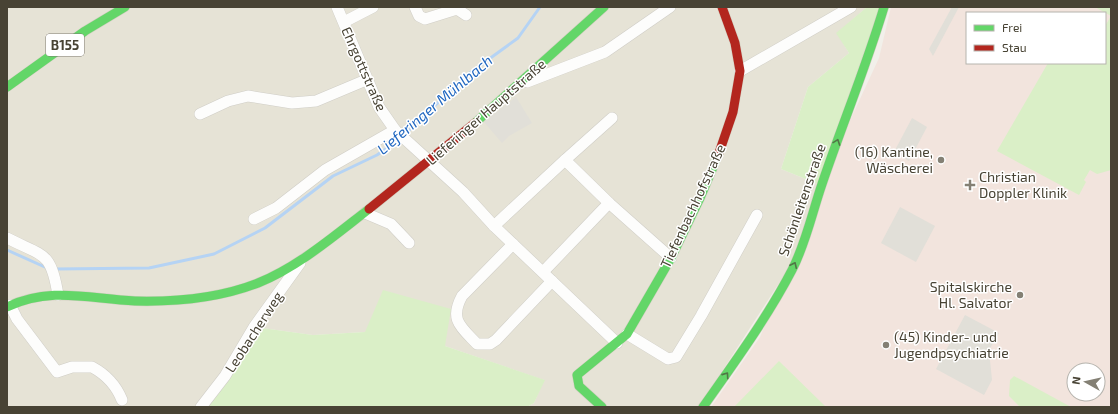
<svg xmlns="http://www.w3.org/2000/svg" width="1118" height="414" font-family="'Exo 2',sans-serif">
	<rect width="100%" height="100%" fill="#f2f0ea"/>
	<path fill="#e6e3d6" d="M7,7h860l-30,26 12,20 -41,34 -27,82 37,15 -26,79 -93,144h-172l7,-4 10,-23 -99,-34 -80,-14 -52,3 -51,-7 -59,79h-196z"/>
	<path fill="#f2e4dd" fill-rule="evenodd" d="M891,7h220v400h-400l49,-70 93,-223 26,-56zM967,13h138v50h-138zM1074,370h24v24h-24z"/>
	<g fill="#daefc7">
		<path d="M867,7h13l-62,177 -37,-15 27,-82 41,-34 -13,-20z"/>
		<path d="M1095,7h16v163l-14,4 -7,-4 -6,10 2,2 -7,13 -82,-44 51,-88h57v-37l6,-10z"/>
		<path d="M383,290l68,19 -6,37 100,34 -11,23 -7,4h-324l59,-79 51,7 52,-3z"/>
		<path d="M779,361l47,46h-92z"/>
		<path d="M1014,376l57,31h-51l-11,-11 1,-16z"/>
	</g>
	<g fill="#e1dfd8">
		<path d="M952,7h7l-26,49 -4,-7z"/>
		<path d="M516,97l16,26 -23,13 -7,7 -18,-21z"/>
		<path d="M912,118l15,9 -18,34 -15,-9z"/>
		<path d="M900,207l35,19 -19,36 -35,-19z"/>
		<path d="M965,315l34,18 -10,17 3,30 -8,15 -48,-26z"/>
	</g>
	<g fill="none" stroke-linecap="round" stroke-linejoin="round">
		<g stroke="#b5d3f4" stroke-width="3">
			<path d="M404,135l63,-60 51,-37 22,-31"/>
			<path d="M7,250l40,18"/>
			<path d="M55,269l94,-1 65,-14 51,-26 68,-52 44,-21 23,-16"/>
		</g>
		<g stroke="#d0cec7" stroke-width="12">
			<g id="street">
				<path d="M337,7l42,100 16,23 68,62 31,34 123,117"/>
				<path d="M415,7l4,9 6,3 32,-10 9,6"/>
				<path d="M344,22l29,-15"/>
				<path d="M740,71l111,-64"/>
				<path d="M527,82l78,-30 65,-45"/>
				<path d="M200,114l28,-13 20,-5 44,7 24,-2 50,-21"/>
				<path d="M565,160l47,-42"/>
				<path d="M365,213l26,11 18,19"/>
				<path d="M254,219l22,-11 49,-38 70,-40"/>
				<path d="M494,226l71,-66 44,43 62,55"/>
				<path d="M7,238c37,19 44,13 51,57"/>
				<path d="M513,244l-51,52c-13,24 -1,31 15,48h13l6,-4 56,-59"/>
				<path d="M543,272l66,-69"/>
				<path d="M10,305l7,14 40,53 15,-5h20c13,7 24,18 30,33"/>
				<path d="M627,334l41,25 8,-2 25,-41 56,-101"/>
				<path d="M201,407l24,-31 29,-49 46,-64"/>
			</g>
		</g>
		<g stroke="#d1cec0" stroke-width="10">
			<g id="fast">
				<path d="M7,87l78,-56 40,-24"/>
				<path d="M475,123l129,-116"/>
				<path d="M7,307c44,-21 82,-8 128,-6 41,1 85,-3 123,-18 40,-16 76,-47 111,-74"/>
				<path d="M602,407l-23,-21 -2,-11 50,-41 44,-76 29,-60 19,-45"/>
				<path d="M703,407c31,-44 64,-89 89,-137 14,-27 20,-57 30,-86 20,-59 44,-117 62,-177"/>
			</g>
		</g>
		<g stroke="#d1cec0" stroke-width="10">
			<g id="jam">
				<path d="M719,153l14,-41 7,-41 -5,-28 -13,-36"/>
				<path d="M369,209l106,-86"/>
			</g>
		</g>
		<use href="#street" stroke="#fdfdfc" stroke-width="11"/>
		<use href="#fast" stroke="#63d668" stroke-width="9"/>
		<use href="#jam" stroke="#b3261e" stroke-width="9"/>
	</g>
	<defs><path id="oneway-chevron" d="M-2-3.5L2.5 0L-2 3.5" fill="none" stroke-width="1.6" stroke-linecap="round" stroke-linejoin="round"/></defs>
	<g stroke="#517646">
		<use href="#oneway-chevron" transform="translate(837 142) rotate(-70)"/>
		<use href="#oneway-chevron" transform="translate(794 265) rotate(-65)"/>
		<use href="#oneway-chevron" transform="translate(726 375) rotate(-55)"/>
	</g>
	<g fill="#848074" stroke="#fff" stroke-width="1.5">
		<circle cx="941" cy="160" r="4"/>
		<path d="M968 179h4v4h4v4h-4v4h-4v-4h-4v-4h4z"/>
		<circle cx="1020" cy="295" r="4"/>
		<circle cx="886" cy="345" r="4"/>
	</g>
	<g text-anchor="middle" stroke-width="3" stroke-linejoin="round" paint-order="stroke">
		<rect fill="#fff" stroke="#7f7b71" stroke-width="1" x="46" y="34" width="38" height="22" rx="3"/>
		<g font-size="13" font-weight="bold" fill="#484334">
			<text x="65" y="50">B155</text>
		</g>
		<g font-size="14" fill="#484334" stroke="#fff">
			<text transform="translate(364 69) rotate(66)" y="5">Ehrgottstraße</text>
			<text transform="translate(486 112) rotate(-41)" y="5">Lieferinger Hauptstraße</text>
			<text transform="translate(802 200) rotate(-71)" y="5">Schönleitenstraße</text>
			<text transform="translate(693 206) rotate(-65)" y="5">Tiefenbachhofstraße</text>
			<text transform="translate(254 332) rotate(-57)" y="5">Leobacherweg</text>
		</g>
		<g font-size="14" fill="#484334" stroke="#fff" text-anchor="end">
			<text x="933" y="157">(16) Kantine,<tspan x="933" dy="16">Wäscherei</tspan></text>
			<text x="979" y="182" text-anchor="start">Christian<tspan x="979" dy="16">Doppler Klinik</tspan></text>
			<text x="1012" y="292">Spitalskirche<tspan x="1012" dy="16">Hl. Salvator</tspan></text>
			<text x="894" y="342" text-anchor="start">(45) Kinder- und<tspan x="894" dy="16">Jugendpsychiatrie</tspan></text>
		</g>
		<g font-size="15" font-style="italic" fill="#2168c1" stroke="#fff">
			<text transform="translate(435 105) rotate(-40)" y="5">Lieferinger Mühlbach</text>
		</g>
	</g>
	<rect width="1118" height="414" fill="none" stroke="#484334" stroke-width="16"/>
	<rect x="966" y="12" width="140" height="52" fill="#ffffff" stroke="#b6b4ae"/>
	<rect x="974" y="25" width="20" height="6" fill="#63d668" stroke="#b6b4ae"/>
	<text x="1002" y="32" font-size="12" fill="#484334">Frei</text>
	<rect x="974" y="45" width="20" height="6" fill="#b3261e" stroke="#b6b4ae"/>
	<text x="1002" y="52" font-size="12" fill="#484334">Stau</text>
	<g transform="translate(1086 382) rotate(278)"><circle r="19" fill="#ffffff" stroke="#b6b4ae"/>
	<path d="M0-3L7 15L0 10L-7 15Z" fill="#848074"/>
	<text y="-6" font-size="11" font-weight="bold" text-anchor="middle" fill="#484334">N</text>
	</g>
</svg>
